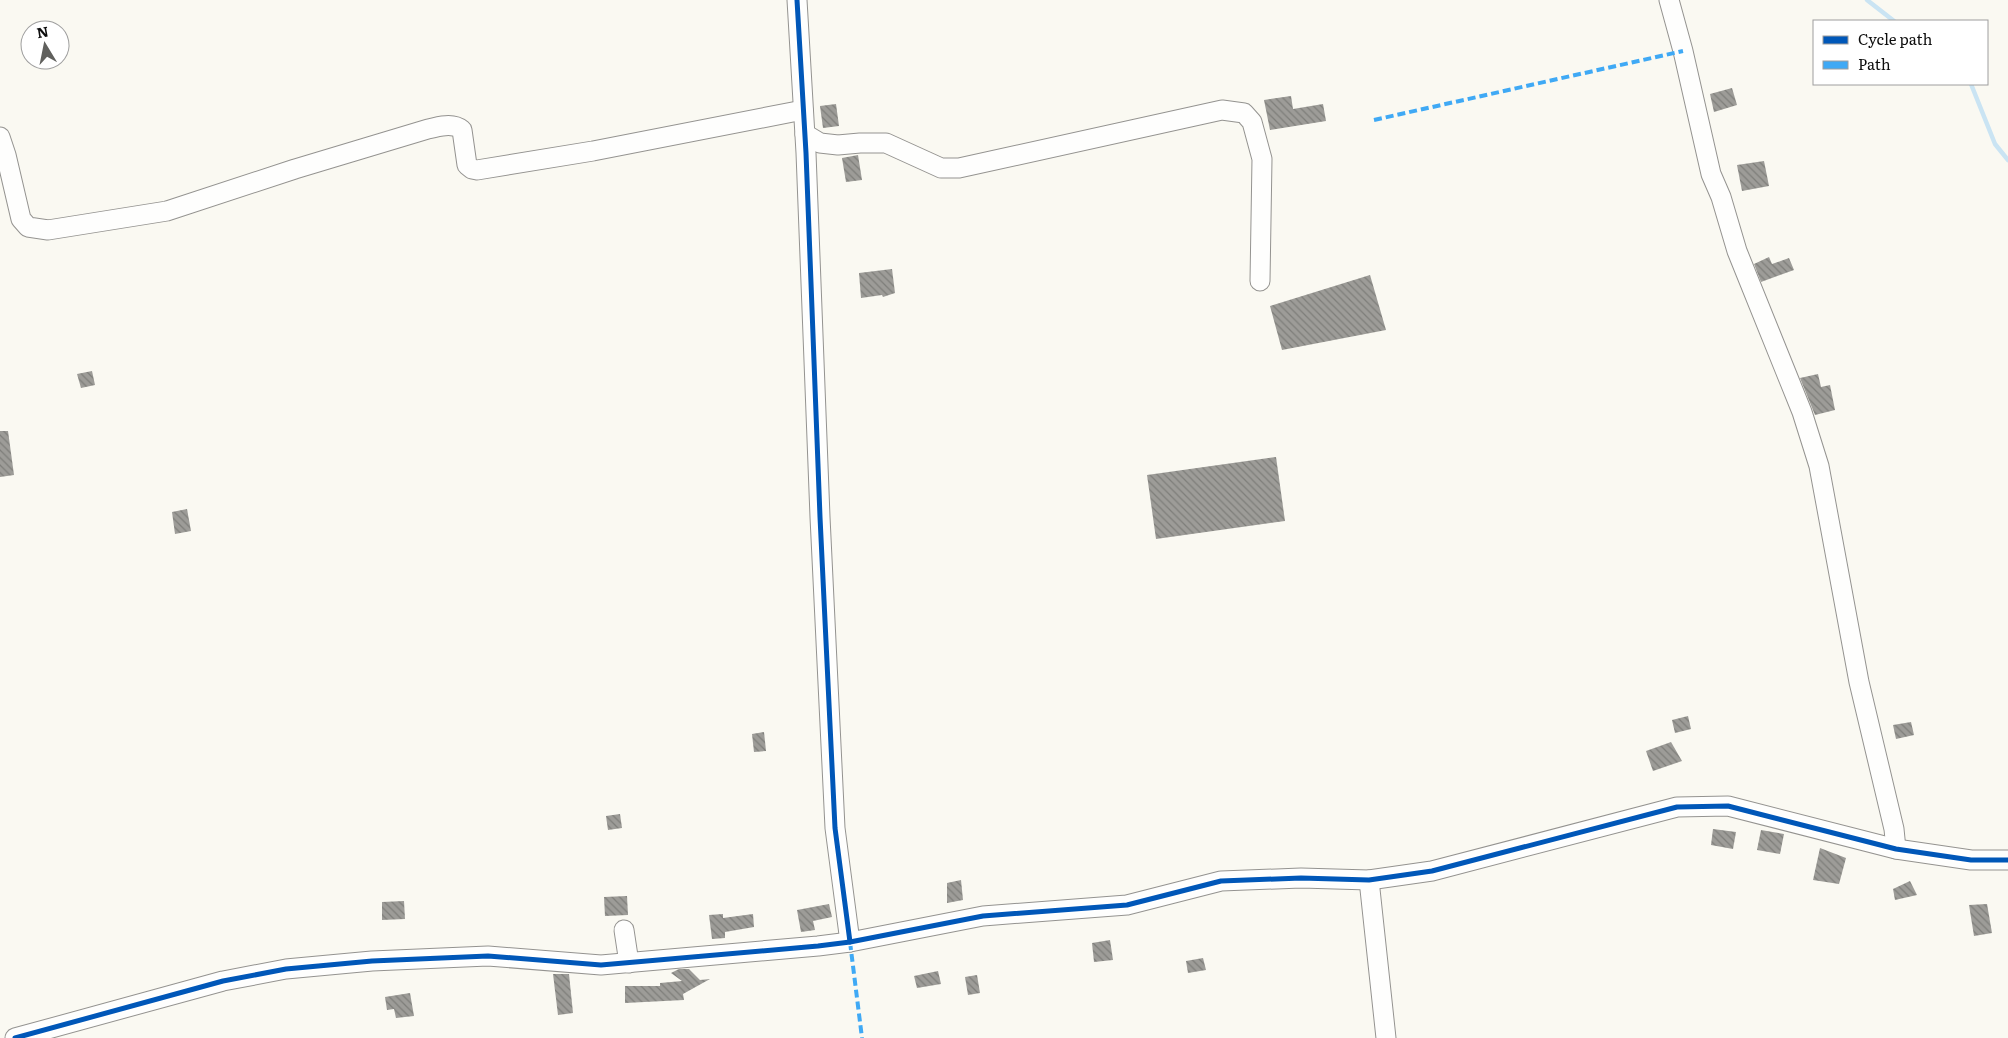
<svg xmlns="http://www.w3.org/2000/svg" width="2008" height="1038" font-family="Literata,serif">
	<defs>
		<pattern id="building-back-hatch" width="6" height="6" patternUnits="userSpaceOnUse" patternTransform="scale(1.25)"><rect width="6" height="6" fill="#9d9c98"/><path d="M-1 5l2 2M0 0l6 6M5-1l2 2" fill="none" stroke="#7e7e7a"/></pattern>
	</defs>
	<rect width="100%" height="100%" fill="#faf9f2"/>
	<g fill="none" stroke-linecap="round" stroke-linejoin="round">
		<g stroke="#cae4f3" stroke-width="4.5">
			<path d="M1867,0l27,21"/>
			<path d="M1971,84l24,60 13,16"/>
		</g>
	</g>
	<g fill="url(#building-back-hatch)">
		<path d="M1732,88l5,17 -23,7 -4,-18z"/>
		<path d="M1291,96l2,13 30,-5 3,17 -56,9 -6,-30z"/>
		<path d="M836,104l3,22 -16,2 -3,-22z"/>
		<path d="M858,155l4,25 -16,2 -4,-24z"/>
		<path d="M1764,161l5,25 -27,5 -5,-26z"/>
		<path d="M1769,257l3,7 17,-6 5,12 -33,12 -7,-18z"/>
		<path d="M892,269l3,24 -12,4 -1,-2 -21,3 -2,-25z"/>
		<path d="M1370,275l16,55 -104,20 -12,-44z"/>
		<path d="M92,371l3,14 -14,3 -4,-14z"/>
		<path d="M1818,374l3,13 9,-2 5,25 -20,5 -15,-37z"/>
		<path d="M0,431h8l6,44 -14,2z"/>
		<path d="M1276,457l9,64 -129,18 -9,-64z"/>
		<path d="M187,509l4,22 -16,3 -3,-22z"/>
		<path d="M1688,716l3,13 -16,4 -3,-13z"/>
		<path d="M1911,722l3,13 -18,4 -3,-14z"/>
		<path d="M764,732l2,19 -12,1 -2,-18z"/>
		<path d="M1671,742l11,19 -29,10 -7,-20z"/>
		<path d="M620,814l2,14 -14,2 -2,-14z"/>
		<path d="M1713,829l23,3 -3,17 -22,-4z"/>
		<path d="M1761,830l23,4 -4,20 -23,-4z"/>
		<path d="M1820,848l26,10 -7,26 -26,-4z"/>
		<path d="M961,880l2,20 -16,3v-20z"/>
		<path d="M1910,881l7,14 -22,5 -2,-11z"/>
		<path d="M627,896l1,19 -23,1 -1,-19z"/>
		<path d="M404,901l1,18 -23,1v-18z"/>
		<path d="M829,904l3,13 -19,4 2,9 -14,2 -4,-22z"/>
		<path d="M1987,904l5,29 -18,3 -5,-31z"/>
		<path d="M723,914v4l30,-4 1,13 -29,5v6l-13,1 -3,-24z"/>
		<path d="M1110,940l3,20 -19,2 -2,-19z"/>
		<path d="M1203,958l3,12 -18,3 -2,-12z"/>
		<path d="M679,969h10l11,11 10,-1 -27,15 1,6 -59,3v-17h35v-3l22,-2 -11,-8z"/>
		<path d="M938,971l3,13 -24,4 -3,-12z"/>
		<path d="M553,974h16l4,39 -15,2z"/>
		<path d="M977,975l3,18 -12,2 -3,-18z"/>
		<path d="M410,993l4,23 -18,2 -2,-9 -7,1 -2,-13z"/>
	</g>
	<g fill="none" stroke-linecap="round" stroke-linejoin="round">
		<g stroke="#949390" stroke-width="21">
			<g id="minor">
				<path d="M797,0l9,153 14,364 15,311 15,114"/>
				<path d="M1669,0l14,51 28,123 10,23 16,54 65,161 17,54 40,216 35,147 2,20"/>
				<path d="M805,134l15,9 18,2 22,-2h26l55,25h18l263,-58 22,3 8,9 10,37 -2,122"/>
				<path d="M0,137l6,18 15,64 7,8 20,3 119,-19 128,-42 133,-40c11,-2 24,-7 34,1l5,35 5,4 5,1 116,-19 210,-41"/>
				<path d="M1369,880l17,158"/>
				<path d="M624,930l5,33"/>
				<path d="M15,1038l208,-57 63,-12 86,-8 116,-5 113,9 217,-19 32,-4 133,-26 144,-11 94,-24 80,-3 68,2 63,-9 245,-64 51,-1 168,43 75,11h37"/>
			</g>
		</g>
		<use href="#minor" stroke="#fefefd" stroke-width="19"/>
		<g stroke="#3fa9f5" stroke-width="4" stroke-dasharray="8 4" stroke-linecap="butt">
			<path d="M1374,120l309,-69"/>
			<path d="M850,942l12,96"/>
		</g>
		<g stroke="#fff" stroke-width="8">
			<g id="cycleway">
				<path d="M797,0l9,153 14,364 15,311 15,114"/>
				<path d="M15,1038l208,-57 63,-12 86,-8 116,-5 113,9 217,-19 32,-4 133,-26 144,-11 94,-24 80,-3 68,2 63,-9 245,-64 51,-1 168,43 75,11h37"/>
			</g>
		</g>
		<use href="#cycleway" stroke="#0057b8" stroke-width="5"/>
	</g>
	<rect x="1813" y="20" width="175" height="65" fill="#ffffff" stroke="#9e9e9e"/>
	<rect x="1823" y="36" width="25" height="8" fill="#0057b8" stroke="#9e9e9e"/>
	<text x="1858" y="45" font-size="15" fill="#0d0d0d">Cycle path</text>
	<rect x="1823" y="61" width="25" height="8" fill="#3fa9f5" stroke="#9e9e9e"/>
	<text x="1858" y="70" font-size="15" fill="#0d0d0d">Path</text>
	<g transform="translate(45 45) rotate(350)"><circle r="24" fill="#ffffff" stroke="#9e9e9e"/>
	<path d="M0-4L9 19L0 12L-9 19Z" fill="#60605d"/>
	<text y="-8" font-size="14" font-weight="bold" text-anchor="middle" fill="#0d0d0d">N</text>
	</g>
</svg>
